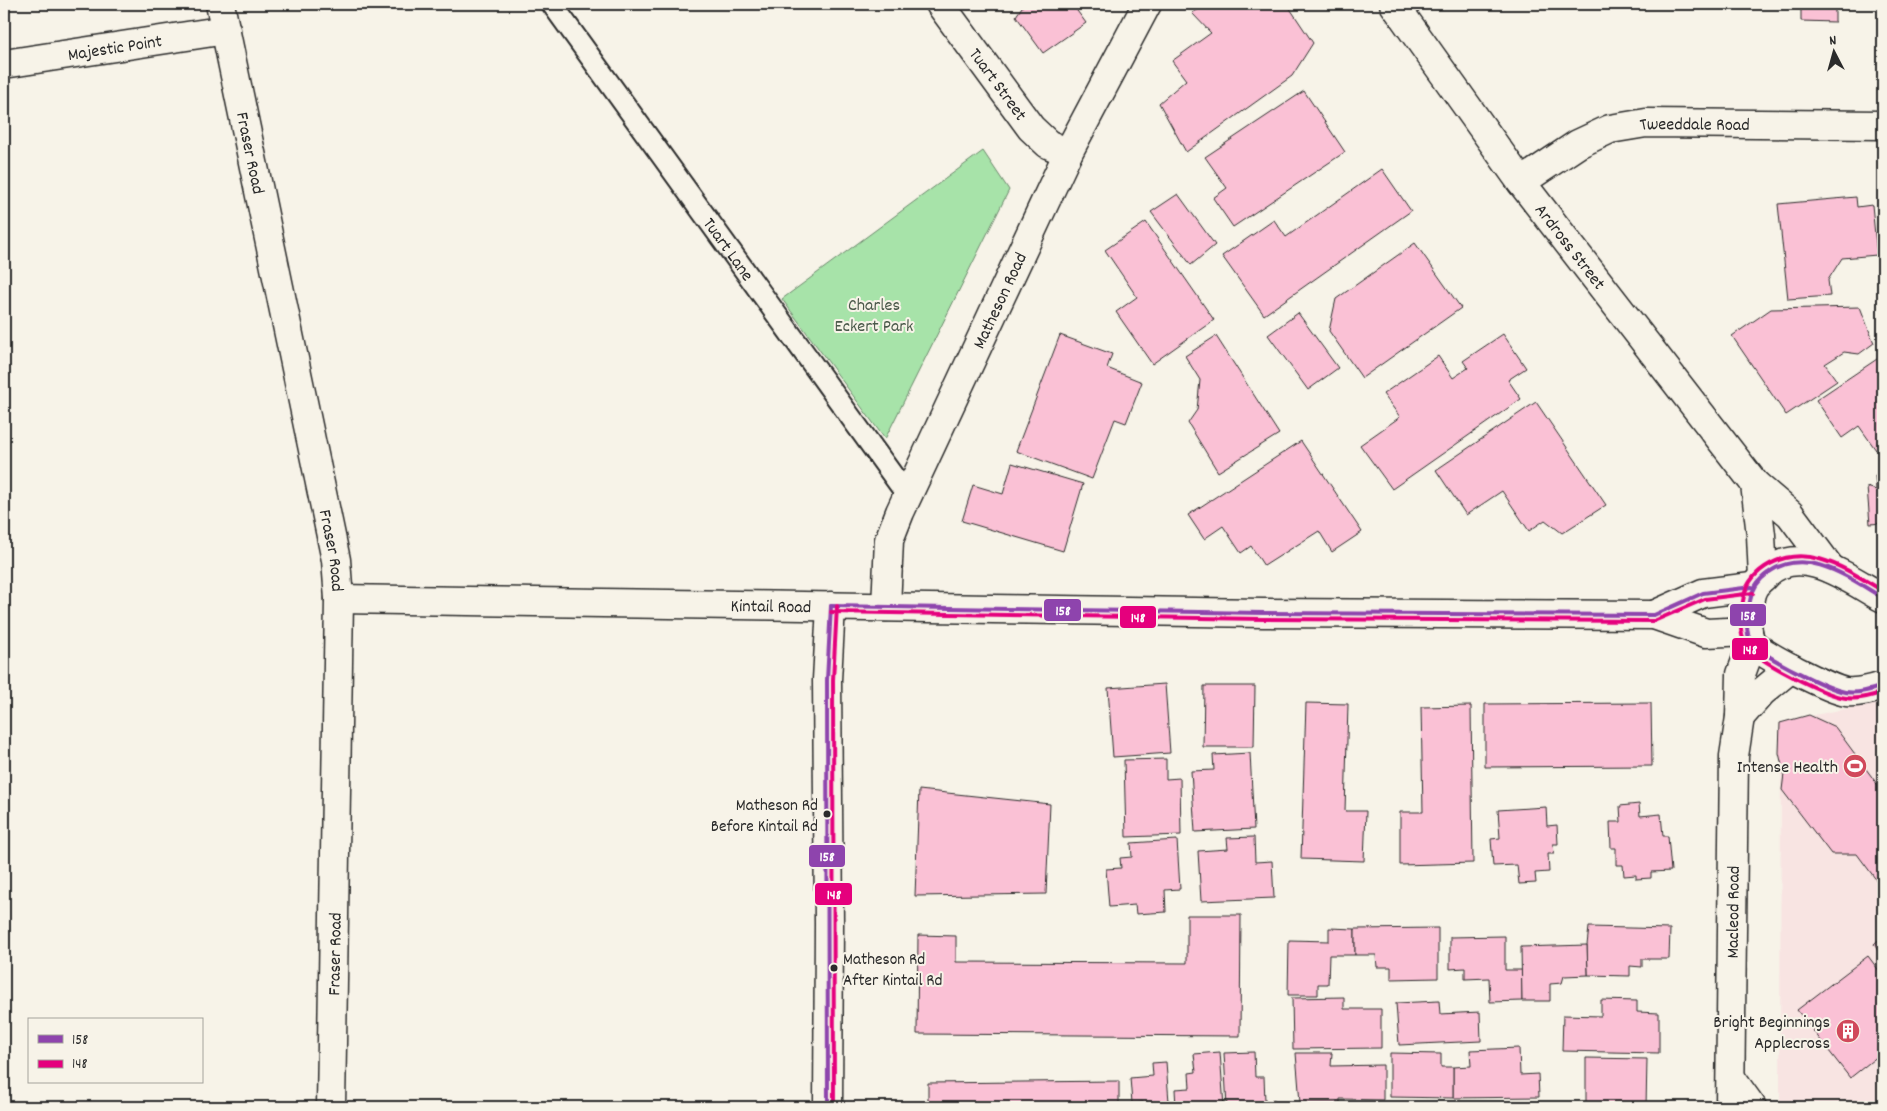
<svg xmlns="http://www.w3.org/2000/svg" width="1887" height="1111" font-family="Dekko,sans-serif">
	<rect width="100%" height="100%" fill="#f7f3e8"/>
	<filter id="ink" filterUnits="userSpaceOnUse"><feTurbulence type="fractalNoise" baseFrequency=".02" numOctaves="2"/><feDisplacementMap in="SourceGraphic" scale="10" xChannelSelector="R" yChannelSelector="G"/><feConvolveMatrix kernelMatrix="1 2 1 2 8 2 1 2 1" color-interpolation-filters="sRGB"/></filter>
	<g filter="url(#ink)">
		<path fill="#f8e4e2" d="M1883,701v406h-103l1,-385z"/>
		<path fill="#a7e3a9" stroke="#69876a" d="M983,151l26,39 -124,249 -103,-140z"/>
		<g fill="#fac1d5" stroke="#2b2b2b">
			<path d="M1024,4h48l14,19 -43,30 -27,-37z"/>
			<path d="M1208,4h79l26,39 -21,33 -106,76 -27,-49 27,-23 -14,-19 39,-28 -19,-20z"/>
			<path d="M1801,4h34v18l-34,-1z"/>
			<path d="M1304,91l41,61 -112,75 -20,-29 14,-10 -22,-31z"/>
			<path d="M1382,169l29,42 -147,104 -42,-59 52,-36 12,17z"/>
			<path d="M1178,194l37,51 -24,20 -40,-53z"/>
			<path d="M1856,197l1,10 15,-2 5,50 -35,3 -14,22 2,16 -42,3 -10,-95z"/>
			<rect x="1882" y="204" width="1" height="104"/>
			<path d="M1146,222l68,98 -62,44 -36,-52 21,-15 -32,-47z"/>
			<path d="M1415,243l46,65 -99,70 -33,-47 7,-32z"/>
			<path d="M1860,307l14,36 -15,11 -15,-2 -19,12 12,17 -51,34 -54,-79 39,-27z"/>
			<path d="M1298,313l40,55 -30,22 -40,-55z"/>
			<path d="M1503,334l23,34 -18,12 13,19 -129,90 -32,-44 40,-28 -17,-23 55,-38 15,22 15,-10 -5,-7z"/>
			<path d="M1060,335l52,19 -5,14 35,14 -16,41 -11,-4 -23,60 -76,-28z"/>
			<path d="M1216,336l63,98 -61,38 -30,-49 9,-13 3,-30 -15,-24z"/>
			<path d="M1883,355v89l-7,6 -17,-24 -17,12 -26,-38z"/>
			<path d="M1536,402l70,103 -44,28 -17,-13 -16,11 -27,-40 -36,24 -30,-45z"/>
			<path d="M1301,441l61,91 -30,20 -13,-21 -55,35 -13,-20 -10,7 -18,-27 -19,13 -16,-24z"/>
			<path d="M1012,463l71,21 -20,67 -101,-30 11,-36 30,9z"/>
			<path d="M1883,474v49l-13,1 -3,-37 9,3 -1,-15z"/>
			<path d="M1165,684l5,69 -57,4 -5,-69z"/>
			<path d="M1204,686h51l-1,61h-51z"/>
			<path d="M1306,703l42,1 -3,107h21l-2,50 -63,-2z"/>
			<path d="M1651,703l1,63 -167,1v-63z"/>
			<path d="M1471,706l2,157 -73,2v-53h23l-2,-105z"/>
			<path d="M1809,715l26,12 48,65v97l-26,-35h-26l-49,-64 2,-16 -5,-21 1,-30z"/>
			<path d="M1250,753l4,76 -59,3 -4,-61 23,-1 -1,-15z"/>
			<path d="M1166,759v20l14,-1 1,57 -55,2 -2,-77z"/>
			<path d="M919,790l131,14 -4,90 -131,2z"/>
			<path d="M1639,804l1,12 21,-2 2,22h5l3,35 -20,1v6l-15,1v-4l-12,1 -1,-11h-7v-17h-5l-1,-26h11l-1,-16z"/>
			<path d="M1546,807l1,19 10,-1 1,19h-5l1,10h-6l1,18 -14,1 1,10 -17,1 -2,-19 -24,1 -2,-27 9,-1 -2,-28z"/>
			<path d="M1254,837l1,25 17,-1 2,37 -73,3 -3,-50 30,-2 -1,-11z"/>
			<path d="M1177,840l3,49 -15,1 1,22 -30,2 -1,-9 -26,2 -3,-38 15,-1 -1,-10 12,-1 -1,-14z"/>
			<path d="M1187,915h54l-1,121 -323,-2 1,-99 38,1v26l231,1z"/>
			<path d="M1589,927l81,2 -1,30h-27v8l-12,-1v10l-42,-1 -1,-30z"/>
			<path d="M1329,928l26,1v26h-26l-1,29h-10v11h-30l1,-55 40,1z"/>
			<path d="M1438,928v50l-47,1v-12h-14l-1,-12h-21v-26z"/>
			<path d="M1505,936v34h17v31l-32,1 -1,-24 -24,1v-11l-15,1v-32z"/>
			<path d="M1883,936v23l-9,-15z"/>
			<path d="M1587,945l1,30 -24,1 -2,7 -12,1v17h-28l-1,-54z"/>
			<path d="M1868,956l15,20v76l-33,26 -53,-68z"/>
			<path d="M1344,997v12h37v39l-88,1 -1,-51z"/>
			<path d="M1601,1000l36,1v11l22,1v40l-97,-2 1,-36 38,1z"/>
			<path d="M1439,1001l1,13 40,-2 1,29 -82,4 -3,-42z"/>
			<path d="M1519,1048l1,27 18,-1 1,23 -86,1v-31l18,-1 -1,-16z"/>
			<path d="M1220,1052l4,55h-48l-1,-18 15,-1 -1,-15 7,-1 -2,-18z"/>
			<path d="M1254,1052l1,25h9l1,24 9,-1 1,7h-48l-3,-54z"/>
			<path d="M1296,1053h36l-1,13 52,-1v35l-43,-1v4h-40z"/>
			<path d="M1390,1053l51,1v13h12v31l-63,-1z"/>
			<path d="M1586,1058l61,1 -1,48h-60z"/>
			<path d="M1166,1062l3,40 -4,1v4h-21l-1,-5 -11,1 -2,-25 23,-2 -1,-13z"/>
			<path d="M1119,1081v26h-191v-24z"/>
		</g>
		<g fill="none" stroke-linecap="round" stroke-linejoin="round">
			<g stroke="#2b2b2b" stroke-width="24">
				<g id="lane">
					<path id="s1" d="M552,4l355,491"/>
				</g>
			</g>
			<g stroke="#2b2b2b" stroke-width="31">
				<g id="street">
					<path id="s2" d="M220,4l116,556 3,39 -8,508"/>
					<path id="s3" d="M940,4l91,124 17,16 20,9"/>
					<path id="s4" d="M4,64l222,-34"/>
					<path id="s5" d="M1521,182l57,-38 32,-15 36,-6 237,2"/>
					<path id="s6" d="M339,599l924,14 391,2 52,18 42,-2"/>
					<path id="s7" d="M886,607l3,-67 11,-28 168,-359 79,-149"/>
					<path d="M1654,615l49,-22 49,-6"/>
					<path d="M1731,1078l21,29"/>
					<path d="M828,1107l1,-183 -2,-244 4,-74"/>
				</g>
			</g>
			<g stroke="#2b2b2b" stroke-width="31">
				<g id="secondary">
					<path id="s8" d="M1394,4l127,178 234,302 35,30 41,55"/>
					<path d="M1755,484l6,51 2,42"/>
					<path d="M1883,598c-33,-18 -82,-57 -117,-24 -9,9 -14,12 -16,24 -2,14 -6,32 2,45 7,11 80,47 94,49 13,1 25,-2 37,-6"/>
					<path d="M1740,717l22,-25 29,-24"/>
					<path id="s9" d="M1730,1107l4,-351 6,-39 1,-43 11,-30"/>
				</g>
			</g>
			<use href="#lane" stroke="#f7f3e8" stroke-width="20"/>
			<use href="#street" stroke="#f7f3e8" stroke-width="28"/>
			<use href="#secondary" stroke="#f7f3e8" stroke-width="28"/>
			<g stroke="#f7f3e8" stroke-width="8">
				<g id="bus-1">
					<path d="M1883,598c-34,-20 -77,-53 -115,-25 -10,7 -16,16 -18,28 -2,12 -6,29 1,41 10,14 77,47 94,50 13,2 26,-2 38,-6"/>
					<path d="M831,606l432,7 391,2 49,-22 49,-6"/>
					<path d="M828,1107l-1,-427 4,-74"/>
				</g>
			</g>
			<g stroke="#f7f3e8" stroke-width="8">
				<g id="bus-2">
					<path d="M1883,591c-36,-21 -77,-51 -118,-24 -12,8 -20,19 -22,34 -2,14 -5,31 3,44 10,16 81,51 100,53 12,2 26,-2 37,-6"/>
					<path d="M831,612l432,7 391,2 51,-22 48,-6"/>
					<path d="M834,1107l-1,-427 4,-74"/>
				</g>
			</g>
			<use href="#bus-1" stroke="#8e44ad" stroke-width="4"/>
			<use href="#bus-2" stroke="#e5007d" stroke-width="4"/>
		</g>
	</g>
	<defs>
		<g id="stadium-disc" transform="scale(1.25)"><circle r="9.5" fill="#d1495b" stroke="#f7f3e8"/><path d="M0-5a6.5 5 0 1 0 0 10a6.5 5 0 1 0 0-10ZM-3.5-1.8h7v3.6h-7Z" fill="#fff"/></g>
		<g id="building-disc" transform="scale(1.25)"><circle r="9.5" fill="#d1495b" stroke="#f7f3e8"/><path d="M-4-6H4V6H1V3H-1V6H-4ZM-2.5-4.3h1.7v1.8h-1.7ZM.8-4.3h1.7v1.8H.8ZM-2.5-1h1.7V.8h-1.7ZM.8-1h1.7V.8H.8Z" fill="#fff"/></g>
	</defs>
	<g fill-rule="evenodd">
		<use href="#stadium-disc" x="1855" y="766"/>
		<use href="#building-disc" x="1848" y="1031"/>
	</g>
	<g fill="#2b2b2b" stroke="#f7f3e8" stroke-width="2">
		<circle cx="827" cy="814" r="4.5"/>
		<circle cx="834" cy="968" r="4.5"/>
	</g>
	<g text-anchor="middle" stroke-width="4" stroke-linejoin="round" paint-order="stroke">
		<g font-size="17" fill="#2b2b2b" stroke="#f7f3e8" text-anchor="end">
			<text x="818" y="810">Matheson Rd<tspan x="818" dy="21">Before Kintail Rd</tspan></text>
			<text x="843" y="964" text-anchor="start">Matheson Rd<tspan x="843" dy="21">After Kintail Rd</tspan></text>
		</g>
		<g font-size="18" fill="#2b2b2b" stroke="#f7f3e8">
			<text dy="6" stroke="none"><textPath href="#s4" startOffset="112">Majestic Point</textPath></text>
			<text dy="6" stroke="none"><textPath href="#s3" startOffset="99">Tuart Street</textPath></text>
			<text dy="6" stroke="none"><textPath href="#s5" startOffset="189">Tweeddale Road</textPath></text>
			<text dy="6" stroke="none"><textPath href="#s2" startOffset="152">Fraser Road</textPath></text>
			<text dy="6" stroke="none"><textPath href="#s8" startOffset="300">Ardross Street</textPath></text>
			<text dy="6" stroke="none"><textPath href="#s1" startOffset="302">Tuart Lane</textPath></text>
			<text dy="6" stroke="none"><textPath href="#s7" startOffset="331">Matheson Road</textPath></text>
			<text dy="6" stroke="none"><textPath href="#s2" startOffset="558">Fraser Road</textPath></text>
			<text dy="6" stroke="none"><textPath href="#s6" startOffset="432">Kintail Road</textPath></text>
			<text dy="6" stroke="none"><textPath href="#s9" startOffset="195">Macleod Road</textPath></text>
			<text transform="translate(334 954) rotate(-89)" y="6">Fraser Road</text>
		</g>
		<g font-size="18" fill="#4a594a" stroke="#f7f3e8">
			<text x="874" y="310">Charles<tspan x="874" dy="21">Eckert Park</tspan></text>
		</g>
		<g font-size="18" fill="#2b2b2b" stroke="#f7f3e8" text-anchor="end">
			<text x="1838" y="772">Intense Health</text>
			<text x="1830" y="1027">Bright Beginnings<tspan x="1830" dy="21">Applecross</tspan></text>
		</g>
	</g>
	<g stroke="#f7f3e8" stroke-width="2">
		<rect x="1043" y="598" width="39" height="24" rx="5" fill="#8e44ad"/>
		<rect x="1729" y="603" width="38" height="24" rx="5" fill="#8e44ad"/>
		<rect x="1119" y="605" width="38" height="24" rx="5" fill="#e5007d"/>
		<rect x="1731" y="637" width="38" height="24" rx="5" fill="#e5007d"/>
		<rect x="808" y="844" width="38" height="24" rx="5" fill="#8e44ad"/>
		<rect x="814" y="882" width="39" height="24" rx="5" fill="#e5007d"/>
	</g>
	<g font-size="14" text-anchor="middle" font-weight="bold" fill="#fff">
		<text x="1063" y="615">158</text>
		<text x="1748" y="620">158</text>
		<text x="1138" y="622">148</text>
		<text x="1750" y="654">148</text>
		<text x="827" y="861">158</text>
		<text x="834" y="899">148</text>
	</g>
	<rect width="1887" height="1111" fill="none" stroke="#f7f3e8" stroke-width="20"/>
	<rect x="10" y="10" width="1867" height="1091" fill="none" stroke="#2b2b2b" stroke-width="2" filter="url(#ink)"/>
	<rect x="28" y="1018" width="175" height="65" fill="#f7f3e8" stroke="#a5a39c"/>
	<rect x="38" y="1035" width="25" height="8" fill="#8e44ad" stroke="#a5a39c"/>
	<text x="72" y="1044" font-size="15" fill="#2b2b2b">158</text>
	<rect x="38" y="1060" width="25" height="8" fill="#e5007d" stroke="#a5a39c"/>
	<text x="72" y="1068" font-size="15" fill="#2b2b2b">148</text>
	<g transform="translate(1834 52) rotate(354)" stroke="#f7f3e8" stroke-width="4" paint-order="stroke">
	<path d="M0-4L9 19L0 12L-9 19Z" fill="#2b2b2b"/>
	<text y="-8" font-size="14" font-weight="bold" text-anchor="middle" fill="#2b2b2b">N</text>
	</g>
</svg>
